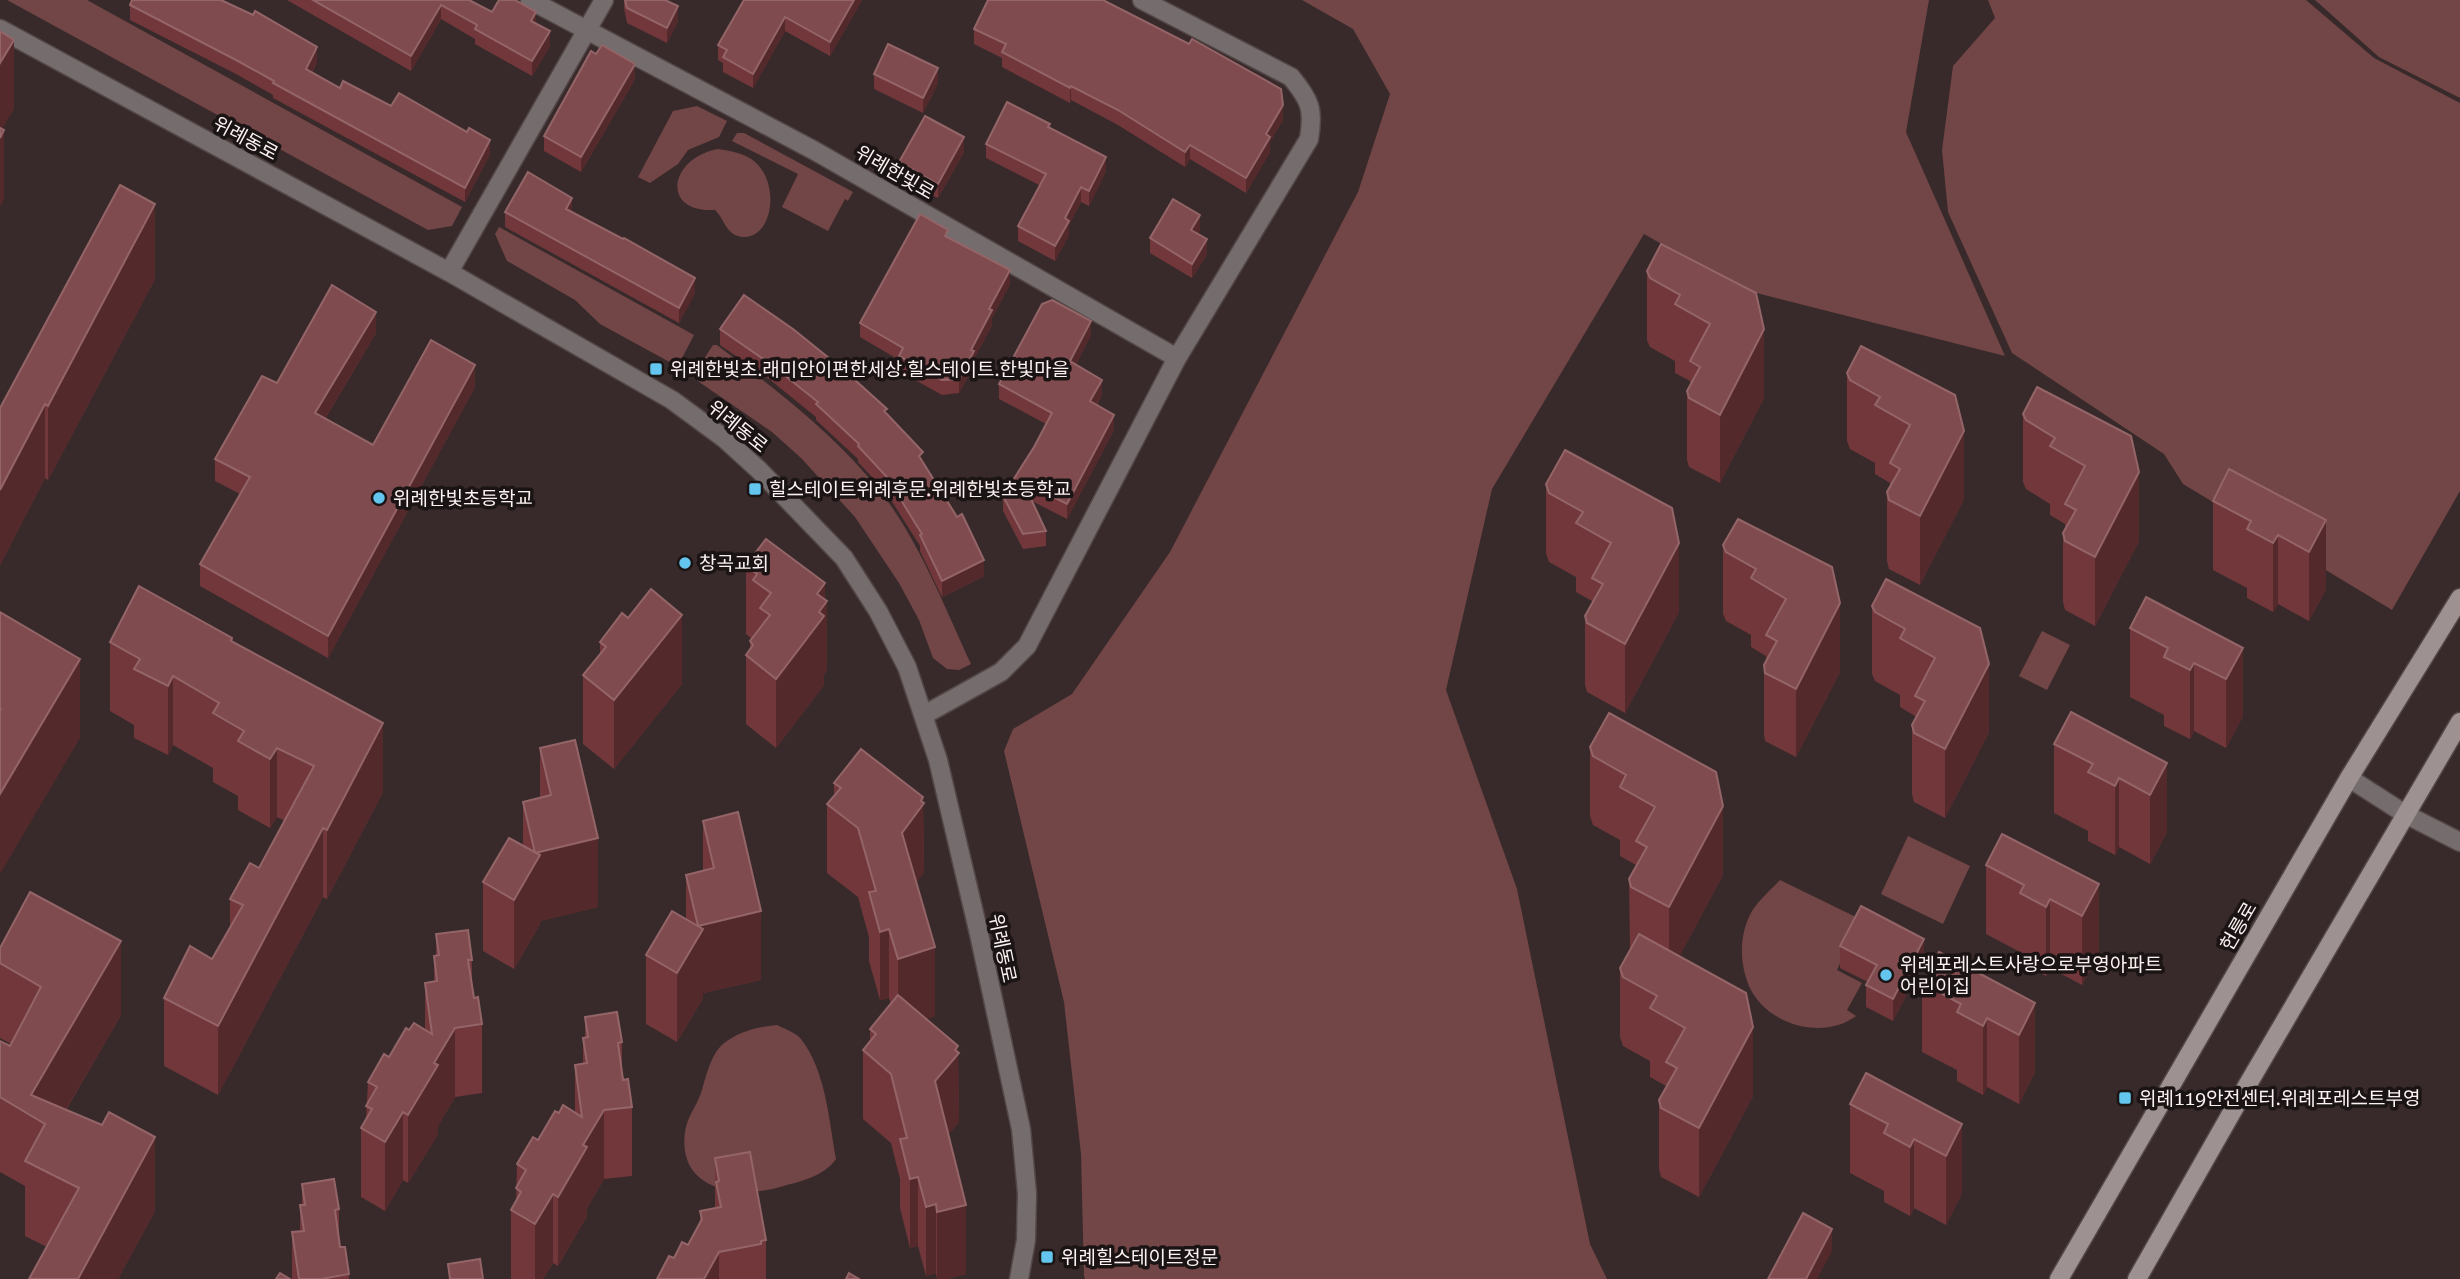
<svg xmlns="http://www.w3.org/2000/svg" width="2460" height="1279" font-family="'Roboto Serif','Noto Sans KR',serif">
	<rect width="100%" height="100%" fill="#382a2a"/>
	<g fill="#724546">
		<path d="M7,0h80l375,207 -10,19 -24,4z"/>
		<path d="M1302,0h627l-23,132 99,224 -264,-67 -97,-55 -152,255 -46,201 71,199 73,355 17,35h-522l-1,-3 -3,-122 -17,-152 -60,-251 9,-22 59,-35 98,-142 188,-360 32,-98 -37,-65z"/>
		<path d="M1988,0h318l68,58 86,45v388l-68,119 -209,-126 -19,-30 -152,-101 -64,-141 -6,-62 11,-84 42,-48z"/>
		<path d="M2315,0h145v98l-81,-41z"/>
		<path d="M697,106l30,15 -8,16 -31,13 -10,14 -28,19 -12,-6 35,-66z"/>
		<path d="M737,133h7l109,59 -5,9 -3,-2 -17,32 -46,-24 16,-33 -66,-33z"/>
		<path d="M718,149c12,2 26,4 36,12 30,25 16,88 -19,74 -10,-5 -12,-18 -20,-25 -55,3 -46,-52 3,-61z"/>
		<path d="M499,227l195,108 -14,27 -5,3 -75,-41 -25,-24 -68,-39 -12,-27z"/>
		<path d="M713,345h4c62,47 125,94 172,158 34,48 57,107 82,161l-12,6 -12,-1 -14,-11 -14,-38 -20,-37 -44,-66 -54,-59 -29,-26 -73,-50 -3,-11z"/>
		<path d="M2042,631l28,14 -23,45 -28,-14z"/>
		<path d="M1908,836l62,30 -27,58 -62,-30z"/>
		<path d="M1780,880l80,39 -23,51 25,13 -15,27 9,6c-33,25 -90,9 -107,-30 -9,-22 -10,-47 0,-69 5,-13 21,-26 31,-37z"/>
		<path d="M777,1025c8,4 19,8 24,14 25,32 28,82 35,120 -13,18 -35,22 -56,28 -42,12 -103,4 -95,-55 2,-15 11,-25 16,-39 5,-15 9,-38 22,-49 16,-13 34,-17 54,-19z"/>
	</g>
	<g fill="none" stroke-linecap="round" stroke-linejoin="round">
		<g stroke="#534646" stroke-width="21">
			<g id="minor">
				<path d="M530,0l285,151 362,207"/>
				<path d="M449,272l155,-272"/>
				<path d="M924,715l77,-43 26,-26 150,-288 132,-219c5,-30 1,-39 -18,-62l-149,-77"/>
				<path d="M2349,778l56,36 55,28"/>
			</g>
		</g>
		<g stroke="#534646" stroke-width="21">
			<path id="tertiary" d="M0,29l449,243 223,128 53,39 34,31 85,88 34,53 29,56 31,93 41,174 42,195 6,64 -1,47 -7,39"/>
		</g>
		<g stroke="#534646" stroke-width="21">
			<g id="secondary">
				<path d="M2059,1279l290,-501 111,-180"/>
				<path d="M2137,1279l111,-195 212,-362"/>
			</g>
		</g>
		<use href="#minor" stroke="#756d6d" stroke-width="18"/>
		<use href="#tertiary" stroke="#756d6d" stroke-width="18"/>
		<use href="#secondary" stroke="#9d9191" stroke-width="18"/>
	</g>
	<g fill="#71373b">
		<path d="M287,0h182l23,12 44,11 14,23 -18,30 -57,-32v-5l-34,-20 -30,52z"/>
		<path d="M624,0h41l13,21 -11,22 -40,-20 -3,-15z"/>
		<path d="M743,0h119l-32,56 -45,-25 -32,57 -30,-16v-9l-5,-3v-15z"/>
		<path d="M987,0h116l180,120 -13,22v10l-24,41 -56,-34 -5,8 -67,-42 -47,-25 -1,3 -68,-36v-9l-28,-14v-15l14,-29z"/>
		<path d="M130,5l187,57 -5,11 28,15 51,18 99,48 -25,48 -192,-104v-3l-37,-21 -106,-54z"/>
		<path d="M874,74l64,9 -15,30 -49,-24z"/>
		<path d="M635,79l-54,93 -37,-21v-15z"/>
		<path d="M1050,128l56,43 -17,35 -8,-4 -12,23v10l-14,26 -37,-20v-15l21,-41 -53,-27v-14z"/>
		<path d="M964,152l-26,46 -39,-21v-15z"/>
		<path d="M505,212h67l123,81 -16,30 -174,-96z"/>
		<path d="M1200,230l-2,4 9,20 -15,24 -42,-25v-15z"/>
		<path d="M948,237l62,47 -18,34v7l-18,34v7l-15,27 -17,2 -43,-24v-11l-39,-23v-14z"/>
		<path d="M1661,244l103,154 -44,85 -31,-16 -2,-7v-69l3,-5v-5l-15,-8v-12l-25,-14 -3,-7v-69z"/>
		<path d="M155,279l-107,201 -3,-2 -45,87v-157z"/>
		<path d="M720,329l167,85 36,48 61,114 -42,21 -22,-46v-5l-34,-54 -28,-30v-3l-42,-39v-3l-47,-38 -49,-34z"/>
		<path d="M376,333l-51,86 48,26 102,-58 -147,271 -128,-72v-22l40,-70 -25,-13v-22l62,-76z"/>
		<path d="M1091,335l-15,29 26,30 -5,11 17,25 -47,89 -35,-18 14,30v15l-23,3 -20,-38v-15l31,-49 12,-23 -47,-25v-15z"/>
		<path d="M1861,346l103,153 -44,86 -31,-16 -2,-8v-69l3,-4v-5l-15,-9v-11l-25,-14 -3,-8v-68z"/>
		<path d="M2037,387l102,154 -44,85 -30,-16 -2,-8v-69l2,-3v-6l-15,-9v-11l-24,-15 -3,-7v-68z"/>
		<path d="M1565,450l114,162 -54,101 -38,-21 -2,-7v-69l7,-12v-3l-16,-9v-15l-27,-15 -3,-9v-69z"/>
		<path d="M2213,501l113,19v69l-17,32 -31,-17 -5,8 -26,-14v-10l-34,-18z"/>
		<path d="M1738,519l102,153 -44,85 -31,-16 -1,-7v-69l2,-4v-5l-15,-9v-12l-25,-14 -3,-7v-69z"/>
		<path d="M746,565l79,35 2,70 -3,4v11l-48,63 -30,-24v-69l4,-6v-8l2,-2 -6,-5z"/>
		<path d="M1886,579l103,153 -44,86 -31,-16 -2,-8v-69l3,-4v-5l-15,-9v-12l-25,-14 -3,-7v-68z"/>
		<path d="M2130,628l113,20v68l-17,32 -32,-17 -4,8 -26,-13v-11l-34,-18z"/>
		<path d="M110,642h122l151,150 -56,107 -4,-2 -105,198 -54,-29v-68l48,-39 18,-32v-28l29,-31 26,-47 -8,-4 -7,11 -32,-18v-14l-25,-14v-14l-40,-23 -5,10 -34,-17v-13l-24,-14z"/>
		<path d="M600,642l82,42 -68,85 -31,-25v-69l17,-20z"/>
		<path d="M1609,713l114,162 -44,82 74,139 -54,101 -38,-20 -2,-8v-69l7,-11v-3l-16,-9v-16l-27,-15 -3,-9v-69l10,-17 -1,-72 7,-12v-2l-16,-9v-16l-27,-15 -3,-9v-69z"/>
		<path d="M2054,744l113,19v69l-17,32 -31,-17 -4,8 -27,-14v-10l-34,-18z"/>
		<path d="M540,748l58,159 -58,14v3l-26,45 -31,-18v-69l40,-36v-44l17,-4z"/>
		<path d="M834,783l89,20 1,69 -8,10 19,134 -9,3 32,33 1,70 -11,12 18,140 -19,5h-10l-1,-6 -10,3 -8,-30 -8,2 -10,-40v-29l-9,-36 -28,-24v-69l7,-9v-12l21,-25 -2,-6 -9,2 -11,-39v-24l-11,-40 -31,-24v-69l7,-8z"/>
		<path d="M703,821l58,159 -58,13v5l-26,44 -31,-18v-69l40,-36v-44l17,-4z"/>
		<path d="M1986,865l113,19v69l-17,32 -32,-17 -4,8 -26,-14v-10l-34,-18z"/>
		<path d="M436,934l36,26v28l2,10 8,26v69l-27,4 -17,29v8l-30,49 -5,-3 -18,31 -24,-14v-69l5,-9 2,-37 21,-25 36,-27v-47l9,-2v-25l2,-1z"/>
		<path d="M1840,946l84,15 -31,60 -27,-14v-22l2,-3 -28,-14z"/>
		<path d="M0,948l121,67 -55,95 89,101 -37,68h-89l18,-32 -22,-11v-50l-25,-14v-131l10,5 1,-2 -11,-6z"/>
		<path d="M1922,983l113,20v69l-16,32 -32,-17 -4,8 -26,-14v-11l-35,-18z"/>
		<path d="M585,1017l37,25v28l1,10 9,27v69l-28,3 -17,29v8l-29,50 -5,-3 -10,16h-32v-69l5,-9 1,-37 21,-24 37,-27v-48l8,-1v-26h2z"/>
		<path d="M1850,1104l112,20v69l-16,32 -32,-17 -4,8 -26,-14v-11l-34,-18z"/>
		<path d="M715,1158l51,82v39h-109l17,-21 14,-13 12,-23v-11l15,-3z"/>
		<path d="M302,1184l37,25v29l1,9 9,27v5h-57v-47l8,-1v-26h2z"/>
	</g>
	<g fill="#54292c">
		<path d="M854,0h8l-32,56v-14z"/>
		<path d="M441,5v14l-30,52v-15z"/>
		<path d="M678,6v15l-11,22v-15z"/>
		<path d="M536,12v15l-5,-6z"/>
		<path d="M785,17v14l-32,57v-14z"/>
		<path d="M550,31v15l-18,30v-15z"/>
		<path d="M14,40v69l-14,23v-69z"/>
		<path d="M317,47v15l-11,22v-15z"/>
		<path d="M635,64v15l-54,93v-15z"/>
		<path d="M938,68v15l-15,30v-15z"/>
		<path d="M1071,86v14l-1,3v-15z"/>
		<path d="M1283,105v15l-13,22v10l-24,41v-15l20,-44z"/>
		<path d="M4,130v69l-4,8v-69z"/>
		<path d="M964,137v15l-26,46v-14z"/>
		<path d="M490,140v14l-25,48v-14z"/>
		<path d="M1190,145v14l-5,8v-15z"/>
		<path d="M1106,157v14l-17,35v-15z"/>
		<path d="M1081,187v15l-12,23v10l-14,26v-15l10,-28z"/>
		<path d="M572,198v15l-6,-4z"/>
		<path d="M155,204v75l-107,201v-74z"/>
		<path d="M1200,215v15l-9,15v-15z"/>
		<path d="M1207,239v15l-15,24v-14z"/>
		<path d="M1010,270v14l-18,34v7l-18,34v7l-15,27v-14l30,-70z"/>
		<path d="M695,278v15l-16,30v-15z"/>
		<path d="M376,312v21l-61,102v-22z"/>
		<path d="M1091,321v14l-21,40v-14z"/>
		<path d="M1764,329v69l-44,85v-68z"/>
		<path d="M475,365v22l-147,271v-22z"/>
		<path d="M1102,380v14l-12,22v-15z"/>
		<path d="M45,404v74l-45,87v-75z"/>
		<path d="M1114,415v15l-47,89v-15z"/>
		<path d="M1964,431v68l-44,86v-69z"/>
		<path d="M2139,472v69l-44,85v-69z"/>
		<path d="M2326,520v69l-17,32v-69z"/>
		<path d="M2278,535v69l-5,8v-69z"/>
		<path d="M1679,543v69l-54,101v-69z"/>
		<path d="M984,560v16l-42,21v-16z"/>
		<path d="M825,583v21l2,-3v69l-3,4v11l-48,63v-69l41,-85z"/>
		<path d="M1840,603v69l-44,85v-68z"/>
		<path d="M682,615v69l-68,85v-69z"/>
		<path d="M2243,648v68l-17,32v-69z"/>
		<path d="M80,659v79l-80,136v-80z"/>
		<path d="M2194,663v68l-4,8v-69z"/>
		<path d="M1989,664v68l-44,86v-69z"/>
		<path d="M173,676v69l-5,10v-69z"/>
		<path d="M383,723v69l-56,107v-69z"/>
		<path d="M277,748v69l-7,11v-69z"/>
		<path d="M2167,763v69l-17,32v-69z"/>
		<path d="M2119,778v69l-4,8v-69z"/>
		<path d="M923,797l1,75 -22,30v-69z"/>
		<path d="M1723,806v69l-54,101v-69z"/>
		<path d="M323,828v69l-105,198v-69z"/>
		<path d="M598,838v69l-58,14v3l-26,45v-69l21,-47z"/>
		<path d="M2099,884v69l-17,32v-69z"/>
		<path d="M2050,899v69l-4,8v-69z"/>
		<path d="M761,911v69l-58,13v5l-26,44v-69l21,-47z"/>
		<path d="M889,929v69l-9,2v-68z"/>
		<path d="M1924,939v22l-31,60v-22z"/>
		<path d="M121,941v74l-76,130v-21l-14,-29z"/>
		<path d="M935,947v69l-37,12v-69z"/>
		<path d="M2035,1003v69l-16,32v-69z"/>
		<path d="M1987,1018v69l-4,8v-69z"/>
		<path d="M1753,1027v69l-54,101v-69z"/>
		<path d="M455,1028v69l-17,29v8l-30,49v-68l26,-52z"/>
		<path d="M958,1046l1,76 -24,28v-69z"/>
		<path d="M604,1110v69l-17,29v8l-29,50v-69l25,-52z"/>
		<path d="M403,1112v68l-18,31v-69z"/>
		<path d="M1962,1124v69l-16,32v-69z"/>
		<path d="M155,1137v74l-37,68h-40z"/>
		<path d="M1914,1139v69l-4,8v-69z"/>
		<path d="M918,1177v69l-8,2v-69z"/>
		<path d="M553,1194v69l-10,16h-8v-55z"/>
		<path d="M936,1204v69l-10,3v-69z"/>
		<path d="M966,1205v69l-19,5h-10v-67z"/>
		<path d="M1832,1229v22l-15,28h-11z"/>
		<path d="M719,1252v27h-15z"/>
	</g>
	<g fill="#804b4e" stroke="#946568" stroke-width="2">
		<path d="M132,0h89l32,15 2,-4 62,36 -11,22 34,19 3,-7 48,25 8,-13 68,39 2,-4 21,12 -25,48 -192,-105 1,-2 -38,-21 -106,-55z"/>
		<path d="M313,0h156l23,12 7,-12h16l21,12 -5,9 19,10 -18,30 -57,-32 2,-4 -36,-20 -30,51z"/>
		<path d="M625,0h40l13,6 -11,22 -40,-20z"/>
		<path d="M744,0h110l-24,42 -45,-25 -32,57 -30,-17 4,-7 -9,-5z"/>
		<path d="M988,0h115l86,44 3,-5 89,50 2,16 -17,29 4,3 -24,41 -56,-33 -5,7 -67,-42 -47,-24 -1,2 -68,-36 4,-8 -32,-15z"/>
		<path d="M0,31l14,9 -14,23z"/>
		<path d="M888,44l50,24 -15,30 -49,-24z"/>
		<path d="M602,45l33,19 -54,93 -37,-21 47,-85 5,3z"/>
		<path d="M1007,102l43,22 -2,3 58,30 -17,34 -8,-4 -16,31 4,3 -14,25 -37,-20 28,-52 -60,-30z"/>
		<path d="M925,116l39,21 -26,47 -39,-22z"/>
		<path d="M0,128l4,2 -4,8z"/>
		<path d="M528,172l44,26 -6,11 57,30 1,-1 71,40 -16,30 -174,-96z"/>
		<path d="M120,185l35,19 -107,202 -3,-2 -45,86v-82z"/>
		<path d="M1173,199l27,16 -9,15 16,9 -15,25 -42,-26z"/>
		<path d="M920,214l28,16 -3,6 65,34 -21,39 3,1 -21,40 3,1 -15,28 -17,1 -43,-24 4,-8 -43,-25z"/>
		<path d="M1661,244l95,49 8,36 -44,86 -31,-17 -2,-7 13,-24 -10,-6 20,-37 -35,-20 5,-9 -30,-17 -3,-7z"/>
		<path d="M332,285l44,27 -61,101 58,32 58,-105 44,25 -147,271 -128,-72 50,-87 -35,-18 47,-83 15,7z"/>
		<path d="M744,295l49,34 52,42 42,38 -3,2 39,41 -4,4 38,61 5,-3 22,46 -42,21 -22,-46 2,-1 -36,-58 -28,-30 1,-2 -43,-40 2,-2 -49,-39 -49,-34z"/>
		<path d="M1052,300l39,21 -21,40 32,19 -12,21 24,14 -47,89 -44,-22 23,49 -23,3 -20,-38 31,-49 18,-34 -53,-29 43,-80z"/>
		<path d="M1861,346l94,49 9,36 -44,85 -31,-16 -2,-8 13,-23 -10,-6 20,-38 -35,-20 5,-8 -30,-17 -3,-7z"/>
		<path d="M2037,387l94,49 8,36 -44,85 -30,-16 -2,-8 13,-23 -11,-6 20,-38 -35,-20 5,-8 -29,-18 -3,-6z"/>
		<path d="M1565,450l107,58 7,35 -54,101 -38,-21 -2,-7 18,-32 -11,-6 19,-35 -35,-20 7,-11 -34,-19 -3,-9z"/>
		<path d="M2229,469l97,51 -17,32 -31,-17 -5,8 -26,-14 4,-8 -38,-20z"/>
		<path d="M1738,519l94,48 8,36 -44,86 -31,-16 -1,-8 13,-24 -11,-6 20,-36 -35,-21 5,-9 -30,-17 -3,-7z"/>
		<path d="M766,539l59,44 -8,11 10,7 -8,11 5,4 -48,63 -30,-24 7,-10 -3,-4 20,-26 -10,-7 11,-15 -18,-13 4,-6 -11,-9z"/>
		<path d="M1886,579l94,49 9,36 -44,85 -31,-16 -2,-8 13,-24 -10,-5 20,-38 -35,-20 5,-9 -30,-17 -3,-6z"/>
		<path d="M139,586l93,52 -1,3 152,82 -56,107 -4,-2 -105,198 -54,-28 26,-52 22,13 31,-54 -13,-6 20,-36 9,5 55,-102 -37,-18 -7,11 -32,-18 6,-10 -31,-18 6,-10 -46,-27 -5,10 -34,-17 6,-10 -30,-17z"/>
		<path d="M651,589l31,26 -68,85 -31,-25 23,-28 -6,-5 22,-29 6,5z"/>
		<path d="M2146,597l97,51 -17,31 -32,-16 -4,7 -26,-13 4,-9 -38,-20z"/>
		<path d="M0,612l80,47 -80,135v-83l1,-2 -1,-1z"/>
		<path d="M2071,712l96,51 -17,32 -31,-17 -4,8 -27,-14 5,-8 -39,-20z"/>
		<path d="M1609,713l107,59 7,34 -54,101 -38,-20 -2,-8 18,-32 -11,-6 19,-34 -35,-20 6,-12 -33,-19 -3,-9z"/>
		<path d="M575,740l23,98 -63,15 -12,-51 28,-7 -11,-47z"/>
		<path d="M861,749l62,48 -2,4 3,2 -22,30 33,114 -37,12 -9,-30 -9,3 -11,-40 7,-1 -18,-63 -31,-24 14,-16 -7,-5z"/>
		<path d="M738,812l23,99 -63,15 -12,-51 28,-7 -11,-47z"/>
		<path d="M2002,834l97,50 -17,32 -32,-17 -4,8 -26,-14 4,-8 -38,-20z"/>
		<path d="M509,838l31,17 -26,45 -31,-18z"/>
		<path d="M30,892l91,49 -90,154 71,30 7,-13 46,25 -77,142h-49l50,-91 -54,-27 20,-37 -45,-27v-56l10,5 31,-59 -41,-24v-15z"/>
		<path d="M1861,906l63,33 -31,60 -27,-14 11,-20 -37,-19z"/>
		<path d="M672,911l31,18 -26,44 -31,-18z"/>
		<path d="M468,930l4,30h-4l6,38 4,-1 4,27 -27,4 -21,35 4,2 -30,50 -5,-3 -18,30 -24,-14 11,-19 -6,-3 11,-19 -9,-5 16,-28 5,3 17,-29 3,2 5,-7 18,11 -7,-51 12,-2 -3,-25 5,-1 -3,-21z"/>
		<path d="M1639,934l107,59 7,34 -54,101 -38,-20 -2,-8 18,-32 -11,-6 19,-34 -35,-20 7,-12 -34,-19 -3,-9z"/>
		<path d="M1939,952l96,51 -16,32 -32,-17 -4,8 -26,-14 4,-8 -39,-21z"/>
		<path d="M898,995l60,51 -3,4 4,3 -24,28 31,124 -29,7 -1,-8 -10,3 -8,-30 -8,2 -10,-40 7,-1 -16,-64 -28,-24 13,-16 -6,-5z"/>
		<path d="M617,1012l5,30 -4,1 5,37 5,-1 4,28 -28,3 -21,35 4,2 -29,50 -5,-3 -18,30 -24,-14 10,-18 -5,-4 10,-18 -9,-6 16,-27 5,3 17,-29 4,2 4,-8 19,12 -7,-52 12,-2 -4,-25 5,-1 -3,-20z"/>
		<path d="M1866,1073l96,51 -16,32 -32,-17 -4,8 -26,-14 4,-9 -38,-20z"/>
		<path d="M750,1152l16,88 -5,1v3l-42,8 -15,27h-47l12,-23 5,2 8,-16 6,3 14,-26 -2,-8 21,-4 -5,-25 3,-1 -4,-23z"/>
		<path d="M334,1179l5,30 -4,1 5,37h5l4,27 -28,5h-22l-7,-47 12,-1 -4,-26h5l-3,-21z"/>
		<path d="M1803,1213l29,16 -26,50h-38z"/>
		<path d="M480,1259l3,20h-33l-2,-15z"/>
		<path d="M280,1273l10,6h-14z"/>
		<path d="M849,1273l10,6h-13z"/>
	</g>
	<g fill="#64c5ee" stroke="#1b1414" stroke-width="2.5">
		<rect x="649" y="362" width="14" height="14" rx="3.5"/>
		<rect x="748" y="482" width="14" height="14" rx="3.5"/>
		<circle cx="379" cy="498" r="7"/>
		<circle cx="685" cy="563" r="7"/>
		<circle cx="1886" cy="975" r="7"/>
		<rect x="2118" y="1091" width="14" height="14" rx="3.5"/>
		<rect x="1040" y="1250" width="14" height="14" rx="3.5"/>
	</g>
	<g text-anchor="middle" stroke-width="7" stroke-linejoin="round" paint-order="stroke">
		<g font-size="19" fill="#fcf2f2" stroke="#1b1414">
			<text transform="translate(246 138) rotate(28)" y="7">위례동로</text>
			<text transform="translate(895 172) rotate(30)" y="7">위례한빛로</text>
			<text transform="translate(738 426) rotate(39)" y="7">위례동로</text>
			<text transform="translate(2238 926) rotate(-60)" y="7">헌릉로</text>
			<text transform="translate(1003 948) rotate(78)" y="7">위례동로</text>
		</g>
		<g font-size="19" fill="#fcf2f2" stroke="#1b1414" text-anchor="start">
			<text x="670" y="376">위례한빛초.래미안이편한세상.힐스테이트.한빛마을</text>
			<text x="769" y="496">힐스테이트위례후문.위례한빛초등학교</text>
			<text x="393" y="505">위례한빛초등학교</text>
			<text x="699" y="570">창곡교회</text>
			<text x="1900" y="971">위례포레스트사랑으로부영아파트<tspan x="1900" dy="22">어린이집</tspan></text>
			<text x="2139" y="1105">위례119안전센터.위례포레스트부영</text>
			<text x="1061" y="1264">위례힐스테이트정문</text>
		</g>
	</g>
</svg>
